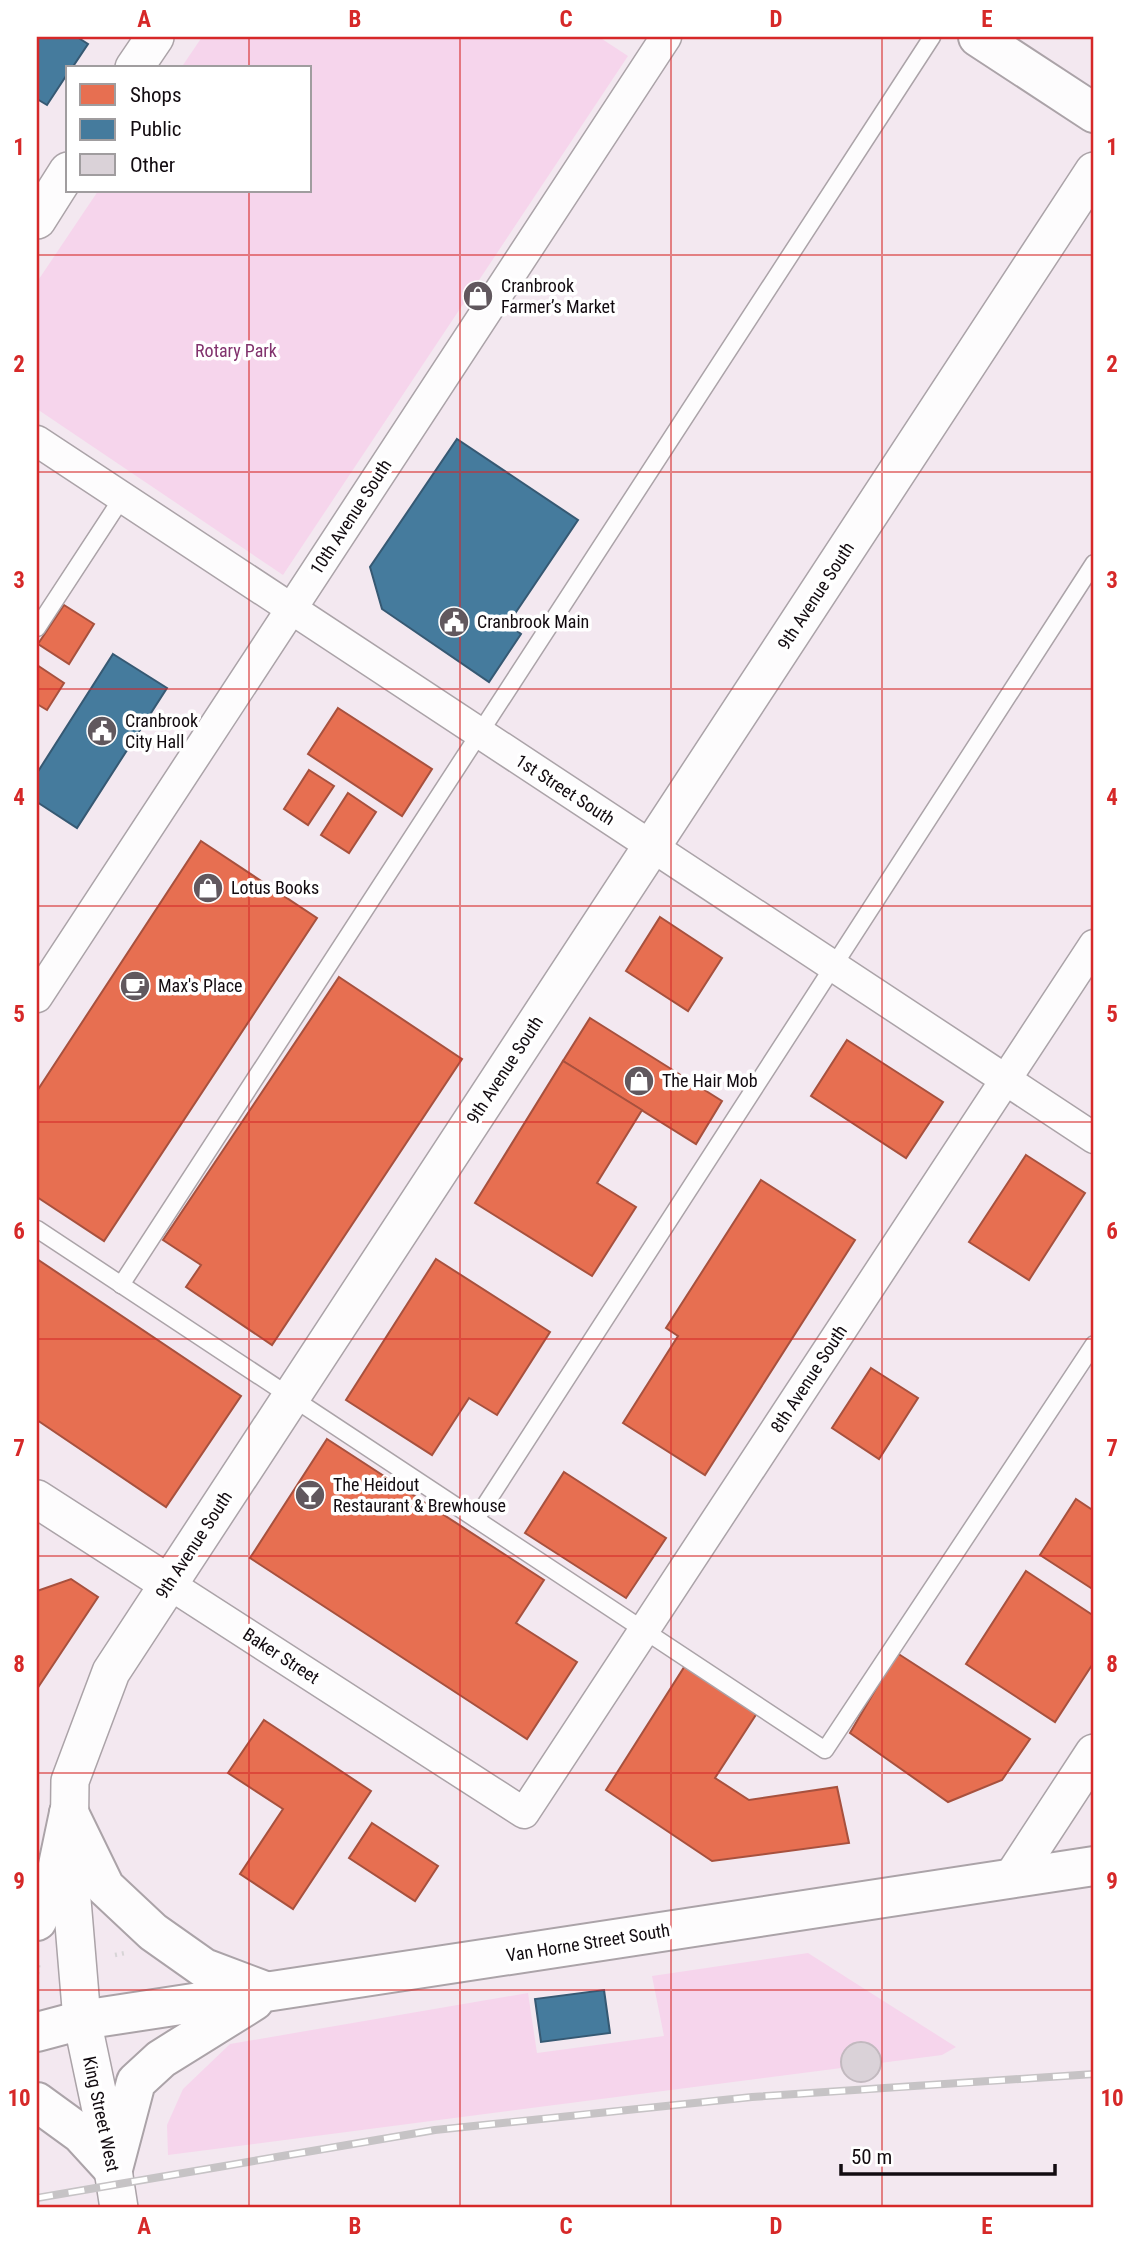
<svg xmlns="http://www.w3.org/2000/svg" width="1131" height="2245" font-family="'Roboto Condensed',sans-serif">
	<rect width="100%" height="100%" fill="#f3e8f0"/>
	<g fill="#f6d5ec">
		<path d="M202,37h397l29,19 -345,519 -246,-166v-127l61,-91h212v-123h-129z"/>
		<path d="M808,1953l148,94 -14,8 -774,100 -1,-30 16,-36 47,-45 298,-51 9,60 127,-17 -12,-60z"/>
	</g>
	<g fill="#e76f51" stroke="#a7513e" stroke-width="2">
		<path d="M64,605l30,19 -25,40 -31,-20z"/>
		<path d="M37,665l27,18 -17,27 -10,-6z"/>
		<path d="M338,708l94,61 -30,47 -94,-62z"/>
		<path d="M309,770l25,16 -26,39 -24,-16z"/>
		<path d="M348,793l28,19 -27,41 -28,-18z"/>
		<path d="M201,841l116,77 -213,323 -67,-44v-106z"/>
		<path d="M660,917l62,41 -34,53 -62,-40z"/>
		<path d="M339,977l123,82 -190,286 -86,-58 15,-22 -38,-25z"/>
		<path d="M590,1018l132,83 -26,43 -133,-83z"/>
		<path d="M847,1040l96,62 -37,56 -95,-62z"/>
		<path d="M563,1061l79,49 -45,73 39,24 -44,69 -117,-73z"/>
		<path d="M1026,1155l59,38 -56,87 -60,-38z"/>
		<path d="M761,1180l94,60 -150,235 -82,-52 55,-87 -12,-8z"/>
		<path d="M37,1259l204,137 -75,111 -129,-87z"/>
		<path d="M436,1259l114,73 -53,83 -28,-17 -37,57 -86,-55z"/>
		<path d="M871,1368l47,30 -39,61 -47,-31z"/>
		<path d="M327,1439l217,141 -28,43 61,39 -50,77 -277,-181z"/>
		<path d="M564,1472l102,66 -40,60 -101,-65z"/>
		<path d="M1076,1499l18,12v79l-54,-35z"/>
		<path d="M1026,1571l68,45v46l-39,60 -89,-58z"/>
		<path d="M71,1579l27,18 -61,92v-98z"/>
		<path d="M897,1653l133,86 -28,41 -54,22 -98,-69z"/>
		<path d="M688,1661l71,49 -44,68 34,22 88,-13 12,56 -137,18 -106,-71z"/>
		<path d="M264,1720l107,71 -78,118 -53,-35 43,-65 -55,-36z"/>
		<path d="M372,1823l66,43 -23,35 -66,-43z"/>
	</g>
	<g fill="#457b9d" stroke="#365973" stroke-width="2">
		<path d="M37,37h40l11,7 -16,24h-4v5l-21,32 -10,-6z"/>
		<path d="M457,439l121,81 -70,104 13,10 -32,48 -107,-73 -12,-42z"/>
		<path d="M113,654l54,34 -90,140 -40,-26v-29z"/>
		<path d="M604,1990l6,43 -69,9 -6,-43z"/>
	</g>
	<circle fill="#dad2d8" stroke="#c2b9bf" stroke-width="2" cx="861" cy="2062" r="20"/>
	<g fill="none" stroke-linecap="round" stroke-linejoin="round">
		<g stroke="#aba3a8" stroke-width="19">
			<g id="service">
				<path d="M37,628l85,-130"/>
				<path d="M37,1229l788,521 269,-406"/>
				<path d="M121,1285l811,-1248"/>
				<path d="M476,1519l618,-956"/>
			</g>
		</g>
		<g stroke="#aba3a8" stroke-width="33">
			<g id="minor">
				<path d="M37,441l1057,697"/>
				<path d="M37,997l629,-960"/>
				<path d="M169,1584l355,229 570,-868"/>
			</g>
		</g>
		<g stroke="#aba3a8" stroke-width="40">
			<g id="tertiary">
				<path d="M134,68l21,-31"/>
				<path d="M37,220l31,-49"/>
				<path d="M37,1499l132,85"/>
				<path d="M1013,1877l81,-124"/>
				<path d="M119,2208l-8,-51 -29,-137 -13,-156 1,-83 41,-109 983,-1501"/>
			</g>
		</g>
		<g stroke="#aba3a8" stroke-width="42">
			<path id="secondary" d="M978,37l116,76"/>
		</g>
		<g stroke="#aba3a8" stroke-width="42">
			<g id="trunk">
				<path d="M69,1813l36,74 48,45 51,36 61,23"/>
				<path d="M37,1921l16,-32 16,-76"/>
				<path d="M37,2032l45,-12 1012,-154"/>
				<path d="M37,2102l44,32 32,35"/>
				<path d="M113,2169l23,-87 25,-23 93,-58"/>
			</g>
		</g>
		<g stroke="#d7d4d6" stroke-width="4.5" stroke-dasharray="2 5" stroke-linecap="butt">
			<path d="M115,1955l10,-2"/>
			<path d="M37,1974l2,-13"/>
		</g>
		<use href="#service" stroke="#fdfcfd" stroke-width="16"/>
		<use href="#minor" stroke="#fdfcfd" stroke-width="30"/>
		<use href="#tertiary" stroke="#fdfcfd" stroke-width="37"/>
		<use href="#secondary" stroke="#fdfcfd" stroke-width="38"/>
		<use href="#trunk" stroke="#fdfcfd" stroke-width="38"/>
		<g stroke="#c6c3c5" stroke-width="8">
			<path id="rail" d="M37,2198l398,-68 317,-33 342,-23"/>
		</g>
		<use href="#rail" stroke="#fff" stroke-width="5" stroke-dasharray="16" stroke-linecap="butt"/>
	</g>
	<path fill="none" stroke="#d62828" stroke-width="2" stroke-opacity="0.55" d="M249,37v31M460,37v2171M671,37v2171M882,37v2171M249,191v2017M37,255h1057M37,472h1057M37,689h1057M37,906h1057M37,1122h1057M37,1339h1057M37,1556h1057M37,1773h1057M37,1990h1057"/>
	<defs>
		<g id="shop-disc" transform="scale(1.575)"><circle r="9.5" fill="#61585e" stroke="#fff"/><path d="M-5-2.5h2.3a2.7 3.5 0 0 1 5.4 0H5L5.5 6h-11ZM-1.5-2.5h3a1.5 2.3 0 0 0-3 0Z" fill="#fff"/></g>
		<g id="civic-disc" transform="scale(1.575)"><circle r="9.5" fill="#61585e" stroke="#fff"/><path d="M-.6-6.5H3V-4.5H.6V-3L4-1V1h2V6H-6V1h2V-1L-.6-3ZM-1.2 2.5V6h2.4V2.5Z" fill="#fff"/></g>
		<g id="cafe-disc" transform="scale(1.575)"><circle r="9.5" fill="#61585e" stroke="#fff"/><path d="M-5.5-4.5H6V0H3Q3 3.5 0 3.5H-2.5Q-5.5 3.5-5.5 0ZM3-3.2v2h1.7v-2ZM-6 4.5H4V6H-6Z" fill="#fff"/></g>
		<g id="bar-disc" transform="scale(1.575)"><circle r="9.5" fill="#61585e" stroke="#fff"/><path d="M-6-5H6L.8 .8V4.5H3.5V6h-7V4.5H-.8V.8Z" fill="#fff"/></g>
	</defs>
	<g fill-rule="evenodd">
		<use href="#shop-disc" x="478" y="296"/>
		<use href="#civic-disc" x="454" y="622"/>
		<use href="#civic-disc" x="102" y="731"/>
		<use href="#shop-disc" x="208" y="888"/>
		<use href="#cafe-disc" x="135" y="986"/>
		<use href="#shop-disc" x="639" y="1081"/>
		<use href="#bar-disc" x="310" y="1495"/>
	</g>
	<g text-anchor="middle" stroke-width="7" stroke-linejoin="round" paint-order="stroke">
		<g font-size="18" fill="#120b10" stroke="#fff" text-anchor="start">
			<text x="501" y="292">Cranbrook<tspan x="501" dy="21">Farmer’s Market</tspan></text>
			<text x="477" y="628">Cranbrook Main</text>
			<text x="125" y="727">Cranbrook<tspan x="125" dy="21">City Hall</tspan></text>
			<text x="231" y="894">Lotus Books</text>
			<text x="158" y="992">Max's Place</text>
			<text x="662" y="1087">The Hair Mob</text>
			<text x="333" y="1491">The Heidout<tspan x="333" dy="21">Restaurant &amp; Brewhouse</tspan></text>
		</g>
		<g font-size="18" fill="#81326d" stroke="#fff">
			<text x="236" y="357">Rotary Park</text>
		</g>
		<g font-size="18" fill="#120b10" stroke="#fff">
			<text transform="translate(351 517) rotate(-57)" y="6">10th Avenue South</text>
			<text transform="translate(816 596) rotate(-57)" y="6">9th Avenue South</text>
			<text transform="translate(565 790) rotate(33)" y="6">1st Street South</text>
			<text transform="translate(505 1070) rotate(-57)" y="6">9th Avenue South</text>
			<text transform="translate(809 1379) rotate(-57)" y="6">8th Avenue South</text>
			<text transform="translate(194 1545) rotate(-57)" y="6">9th Avenue South</text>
			<text transform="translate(281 1656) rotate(33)" y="6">Baker Street</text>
			<text transform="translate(588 1943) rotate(-9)" y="6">Van Horne Street South</text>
			<text transform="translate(101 2114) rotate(78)" y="6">King Street West</text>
		</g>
	</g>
	<rect width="1131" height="2245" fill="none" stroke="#ffffff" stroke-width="77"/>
	<rect x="66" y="66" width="245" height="126" fill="#ffffff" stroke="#a09d9f" stroke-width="2"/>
	<rect x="80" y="84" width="35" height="21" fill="#e76f51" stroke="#a09d9f" stroke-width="2"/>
	<text x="130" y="102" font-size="21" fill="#120b10">Shops</text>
	<rect x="80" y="119" width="35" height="21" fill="#457b9d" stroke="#a09d9f" stroke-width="2"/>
	<text x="130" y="136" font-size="21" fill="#120b10">Public</text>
	<rect x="80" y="154" width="35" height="21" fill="#dad2d8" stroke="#a09d9f" stroke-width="2"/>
	<text x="130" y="172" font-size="21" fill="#120b10">Other</text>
	<path d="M841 2164v10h214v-10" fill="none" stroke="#120b10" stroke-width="3.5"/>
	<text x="851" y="2164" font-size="21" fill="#120b10" stroke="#ffffff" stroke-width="5" paint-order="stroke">50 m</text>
	<rect x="38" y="38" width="1054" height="2168" fill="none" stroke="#d62828" stroke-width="2.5"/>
	<g font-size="23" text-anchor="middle" font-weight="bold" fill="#d62828">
		<text x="144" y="27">A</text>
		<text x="355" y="27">B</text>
		<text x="566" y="27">C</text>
		<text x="776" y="27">D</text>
		<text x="987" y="27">E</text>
		<text x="19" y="155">1</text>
		<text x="1112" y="155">1</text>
		<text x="19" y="372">2</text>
		<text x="1112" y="372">2</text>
		<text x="19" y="588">3</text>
		<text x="1112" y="588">3</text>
		<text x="19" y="805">4</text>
		<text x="1112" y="805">4</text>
		<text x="19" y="1022">5</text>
		<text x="1112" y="1022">5</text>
		<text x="19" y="1239">6</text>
		<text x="1112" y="1239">6</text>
		<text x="19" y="1456">7</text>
		<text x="1112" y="1456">7</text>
		<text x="19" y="1672">8</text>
		<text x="1112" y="1672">8</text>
		<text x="19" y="1889">9</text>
		<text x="1112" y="1889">9</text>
		<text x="19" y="2106">10</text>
		<text x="1112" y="2106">10</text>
		<text x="144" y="2234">A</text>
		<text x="355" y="2234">B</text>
		<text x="566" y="2234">C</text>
		<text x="776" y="2234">D</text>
		<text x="987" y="2234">E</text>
	</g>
</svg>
